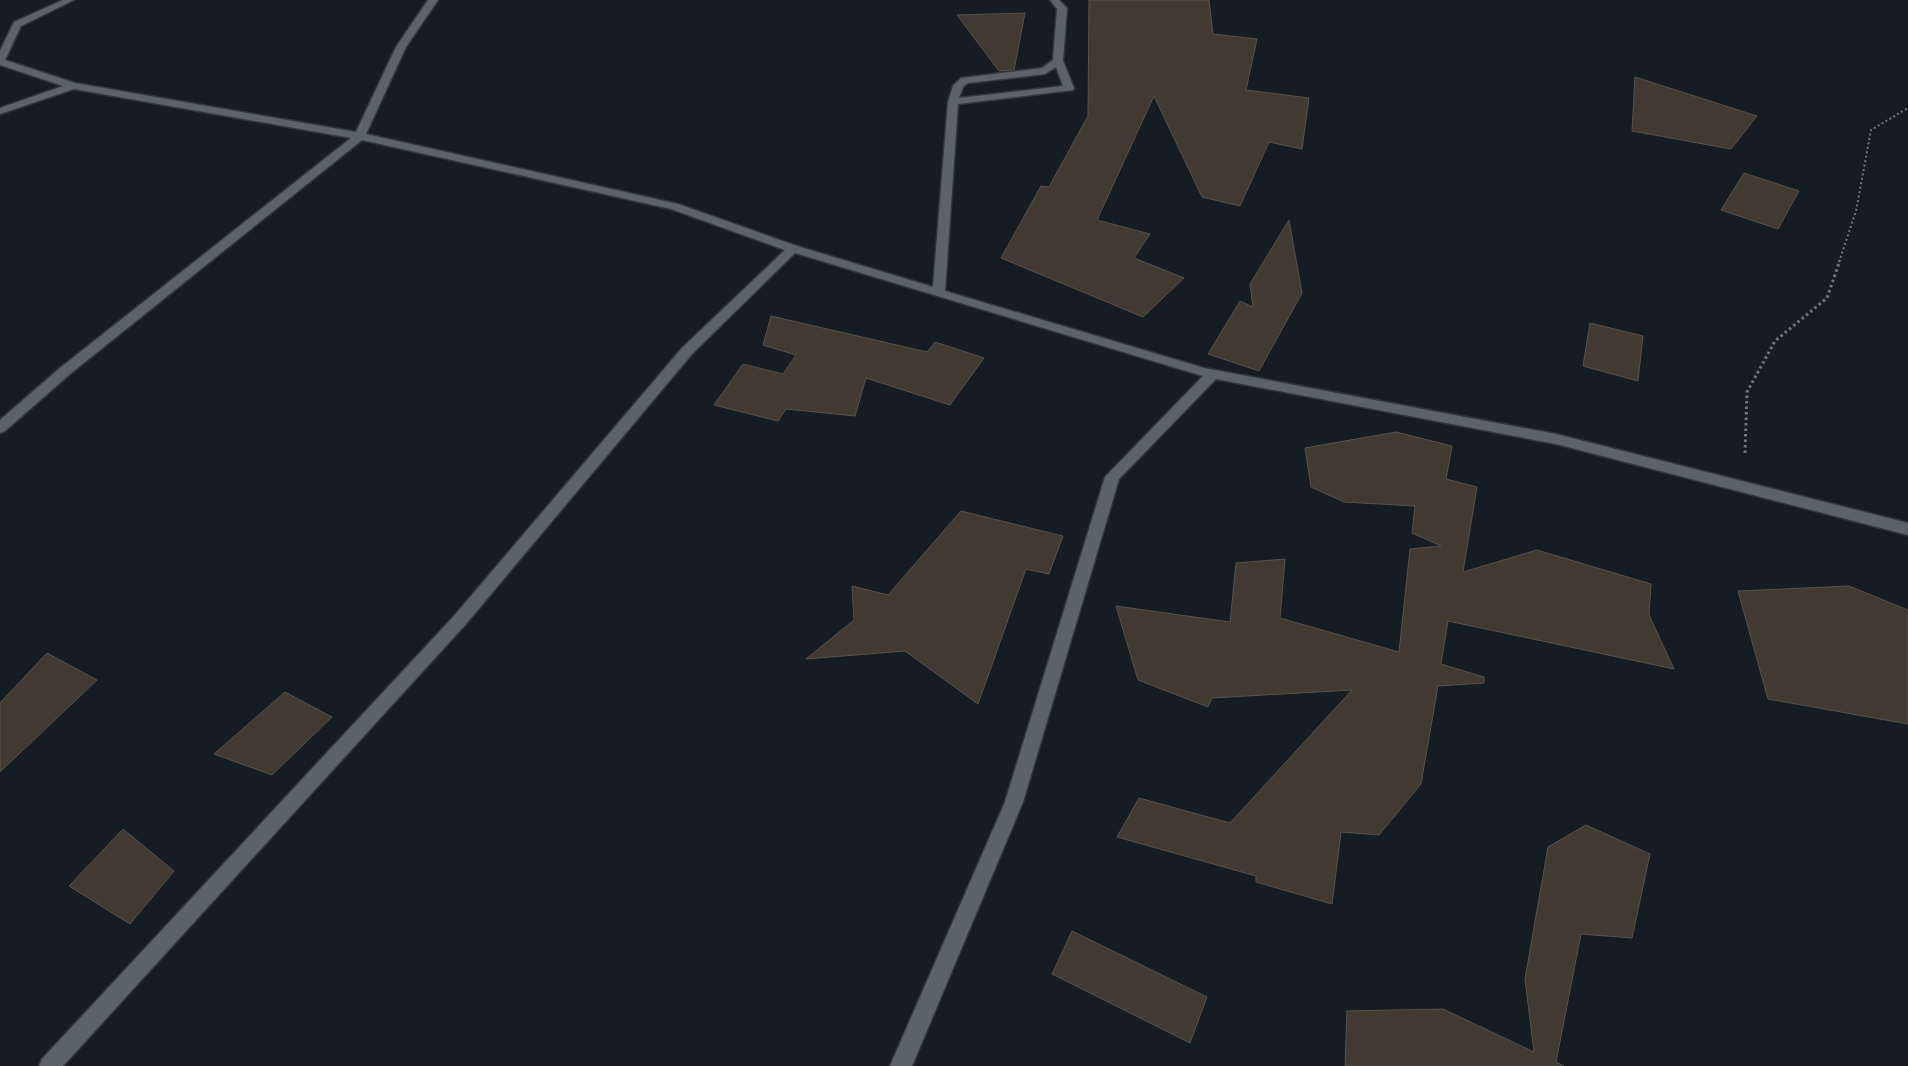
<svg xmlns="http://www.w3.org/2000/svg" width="1908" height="1066" font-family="Jost,sans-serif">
	<rect width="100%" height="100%" fill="#161d22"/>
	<g fill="#413a33" stroke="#59524b">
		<path d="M1089,0h120l4,34 44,5 -11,51 63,8 -7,51 -33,-7 -29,64 -38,-9 -48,-101 -57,124 53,14 -16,24 50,20 -41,39 -142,-59 40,-72 8,1 39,-71z"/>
		<path d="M1025,13l-11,57 -15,1 -42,-56z"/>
		<path d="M1635,77l122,39 -26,33 -99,-18z"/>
		<path d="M1744,173l55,18 -21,38 -57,-19z"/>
		<path d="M1289,220l13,73 -43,78 -51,-17 32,-53 13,6 -3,-23z"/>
		<path d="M771,316l156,36 8,-10 49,16 -34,47 -84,-27 -11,38 -69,-7 -8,12 -64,-16 29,-41 40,10 13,-19 -33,-10z"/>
		<path d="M1590,323l53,13 -5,45 -55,-15z"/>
		<path d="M1396,432l56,14 -6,33 31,8 -14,85 74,-22 114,34 -2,31 25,54 -226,-48 -7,43 43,13v6l-46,3 -17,98 -42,51 -38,-3 -9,72 -76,-22v-6l-139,-39 22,-39 91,25 122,-133 -140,8 -4,9 -70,-27 -22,-74 114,16 6,-59 49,-4 -5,59 119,34 11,-103 31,-3 -29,-13 3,-27 -71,-4 -33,-15 -6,-39z"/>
		<path d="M961,511l102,25 -14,38 -23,-5 -48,135 -73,-53 -99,8 48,-39 -2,-34 36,9z"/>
		<path d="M1849,586l59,24v114l-140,-25 -30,-108z"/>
		<path d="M47,653l50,27 -97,92v-69z"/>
		<path d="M285,692l47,25 -60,58 -58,-21z"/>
		<path d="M1586,825l64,29 -18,84 -51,-4 -25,128 8,4h-219l2,-55 96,-2 91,43 -9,-73 23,-132z"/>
		<path d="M123,829l51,42 -44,53 -61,-38z"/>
		<path d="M1072,931l135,66 -17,46 -138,-69z"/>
	</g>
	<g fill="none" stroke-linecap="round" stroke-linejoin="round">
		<g stroke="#32363b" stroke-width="3">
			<path id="minor" d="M63,0h11l-53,26 -16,34 70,23 281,49 40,-85 32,-47h10l-32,47 -40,87 312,70 119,42 136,41 15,-185 5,-16 8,-8 81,-10 11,-8 4,-51 -7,-9h9l8,8 -4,53 11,27 -1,2 -115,14 -13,187 259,77 352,66 352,89v12l-352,-91 -340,-65 -97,100 -96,323 -111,264h-22l115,-264 100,-325 98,-101 -408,-123 -103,101 -226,270 -403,442h-24l3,-7 412,-443 228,-268 103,-98 -114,-41 -309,-69 -292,234 -65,57 -5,2v-13l60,-52 291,-230 -277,-49 -74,25v-6l63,-22 -63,-21v-14l14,-29zM1056,67l7,19 -104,12 4,-11 5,-4 77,-9z"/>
		</g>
		<path stroke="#70767b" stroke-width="2" stroke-dasharray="2 2.5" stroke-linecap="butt" d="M1839,262l17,-51 15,-81 37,-22"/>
		<path stroke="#70767b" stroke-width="3" stroke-dasharray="2.5 3" stroke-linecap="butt" d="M1745,453l2,-61 28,-51 52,-43 13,-38"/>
		<use href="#minor" fill="#5b636a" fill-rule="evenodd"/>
	</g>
</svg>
